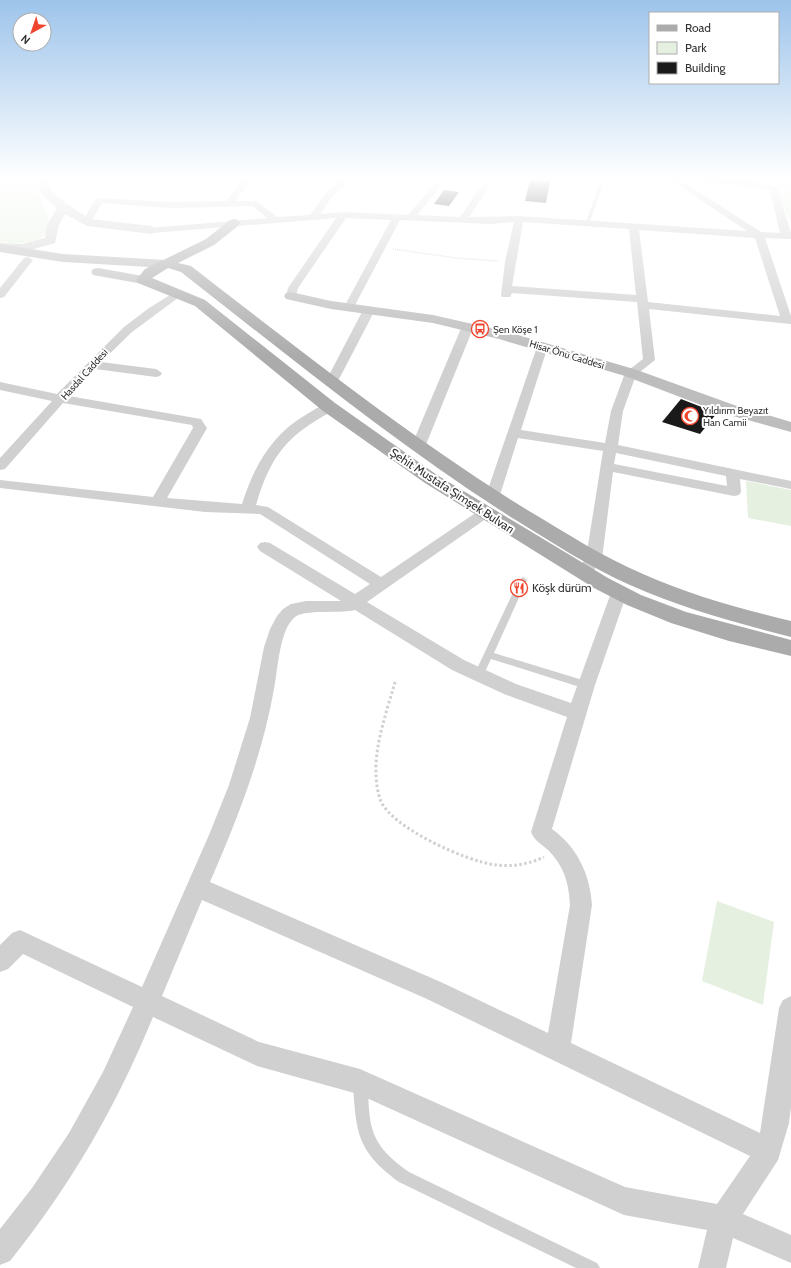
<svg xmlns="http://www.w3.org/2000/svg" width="791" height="1268" font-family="Cabin,sans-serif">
	<rect width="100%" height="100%" fill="#fff"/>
	<g fill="#e6f0e1">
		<path d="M0,179h41l-5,6 14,38c-1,3 -2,9 -4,11 -11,12 -32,9 -46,8z"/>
		<path d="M772,180l19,3v41z"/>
		<path d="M746,481l45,9v36l-43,-8z"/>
		<path d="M717,901l57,21 -11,83 -61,-24z"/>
	</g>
	<g fill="#1a1a1a">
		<path d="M530,180l20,1 -4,22 -21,-2z"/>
		<path d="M444,190l15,2 -10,14 -15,-2z"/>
		<path d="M681,399l36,14 -17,21 -38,-12z"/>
	</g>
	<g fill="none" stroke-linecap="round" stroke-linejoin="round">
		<path stroke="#d0d0d0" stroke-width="1.5" stroke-dasharray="1 1" stroke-linecap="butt" d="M393,249l63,9 42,3"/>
		<path stroke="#d0d0d0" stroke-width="3" stroke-dasharray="2.5 2.5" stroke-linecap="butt" d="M395,682c-10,36 -27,79 -15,117 9,28 88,63 116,66 17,2 33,-1 48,-8"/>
		<g fill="#d0d0d0" fill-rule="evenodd">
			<path d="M601,179h4l-16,45 -4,1z"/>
			<path d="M523,577l4,3 -33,73 95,29 2,3 -2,3 -3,1 -95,-30 -9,19h-6l-2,-3 45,-95z"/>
			<path d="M360,1076l5,2c4,10 3,21 4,31 2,32 15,45 40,63l188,91 3,5h-24l-177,-86c-42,-31 -43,-49 -46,-99l2,-5z"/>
		</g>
		<g fill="#d0d0d0" fill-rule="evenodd">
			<path d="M244,179h8l-17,22h22l20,16 33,-2 16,-22 16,-14h9l-19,18 -12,17 23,-2 65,3 31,-36h8l-30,36 43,2 26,-38h8l-25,38 50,-1 228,15 -78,-52h10l82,53 19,1 -10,-42 -12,-4 -59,-5 -4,-3c27,-2 55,-1 82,8l14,46v6l-26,-1 26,78v8l-142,-15 6,51 -19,15 -13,36 -5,34 173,36v8l-51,-10 1,13 -2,3 -5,1 -121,-24 -11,87 -13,18 -6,1 -6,-1 -2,-4 11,-15 17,-107 -85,-13 -19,60 -2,3h-10l-2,-3 53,-154h8l2,2 -27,84 84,13 6,-32 14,-38 18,-14 -6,-57 -125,-9 -2,4h-8l-1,-2 4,-33 9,-40 -23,2 -91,-4 -46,87 -5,3 -5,-3 47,-87 -45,-2 -48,70 -2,8 -5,3 -5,-3 2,-8 48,-70 -184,15 -3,-1v-4l118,-10 -15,-12 -81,2 -69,-5 -12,21h-6l-2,-2 14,-24 75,4 55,-1zM523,222l106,7 7,66 -124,-9zM639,230l116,8 25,78 -132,-14zM616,453l110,23 1,10 -113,-22z"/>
			<path d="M28,257l5,3 -29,37 -4,1v-10l24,-30z"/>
			<path d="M178,290l4,1 1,2 -1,2 -50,37 -31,30 55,7 6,4 -2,3 -4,1 -61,-8 -26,27 132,23 6,9 -40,70 75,6c12,-38 30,-70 65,-90 7,-4 14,-9 22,-11l5,1 1,3 -1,3c-46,25 -63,44 -78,95l12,2 113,70 99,-67h10l2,3 -2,3 -123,86 97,58 52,24 55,19 40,-110 2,-4 6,-2 6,2 2,4 -32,92 -43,144c25,18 38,45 40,76l-21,138 189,90 19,-125 4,-8 8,-4v111l-2,16 -11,37 -35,54 48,21v28l-58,-25 -7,30h-28l9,-38 -83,-15 -266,-121 -101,-28 -104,-49c-38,92 -81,166 -143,244l-10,4v-36l32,-41 37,-55 34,-61 30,-65 -110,-53 -15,15 -8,3v-27l12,-12 8,-3 122,57 67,-152 20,-50 21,-67 14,-71 6,-18 7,-13 6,-7 8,-5 15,-3h35l-81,-50 -3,-4 3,-4 5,-1 5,1 85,51 15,-10 -110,-70 -55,-2 -205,-24v-8l153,17 40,-69 -1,-3 -129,-22 -58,66 -5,1v-12l52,-57 -52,-11v-8l57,12 67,-67 25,-19zM355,610l97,60 52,24 63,23 -36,115c3,8 10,12 17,18 16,16 21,33 22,55l-22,128 -105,-50 -233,-101c27,-62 52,-125 64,-193 4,-19 5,-59 21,-72 10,-8 44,-3 60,-7zM202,900l225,99 323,157 -33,48 -92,-17 -265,-118 -101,-27 -97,-46z"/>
			<path d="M369,307l6,3 -37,71 -2,3h-8l-2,-3 37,-71z"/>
			<path d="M468,323l6,3 -49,121 -2,3h-10l-2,-3 51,-121z"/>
		</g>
		<path fill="#d0d0d0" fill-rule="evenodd" d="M44,179h11l-6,7 2,5 16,13 23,15 62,7 6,4 -6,4 -65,-8 -22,-12 -6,11 -4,18 -32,9 -23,-1v-8l23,1 22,-6 2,-13 10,-17 -15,-13 -5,-9z"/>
		<g fill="#bdbdbd" fill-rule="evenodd">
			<path d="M0,244l63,10 103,6 5,1 2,3 -2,3 -5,1 -103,-6 -63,-10z"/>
			<path d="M98,268l45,8 5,1 2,3 -2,3 -5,1 -50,-9 -2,-3 2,-3z"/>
			<path d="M291,292l40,9 102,14 75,17 129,38 97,35 57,17v10l-69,-19 -97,-37 -126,-37 -66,-16 -102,-14 -45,-10 -2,-3 2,-3z"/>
		</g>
		<path fill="#ababab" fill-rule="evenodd" d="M234,219l4,1 2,3 -2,3 -24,19 -36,18 13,3c110,85 219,172 338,245 37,22 74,46 114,63 47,21 98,35 148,47v16c-55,-14 -109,-29 -161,-52 -41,-18 -78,-43 -116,-66 -117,-74 -224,-162 -333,-247l-13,-4 -16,10 53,22 130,103 102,72 171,103 33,17 45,17 105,28v16l-62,-15 -58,-18 -44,-18 -33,-17 -169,-105 -102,-72 -128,-105 -57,-23 -2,-3 9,-11 61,-30 24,-19z"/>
	</g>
	<linearGradient id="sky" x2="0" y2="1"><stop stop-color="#9dc4eb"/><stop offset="0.5" stop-color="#fff"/><stop offset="1" stop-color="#fff" stop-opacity="0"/></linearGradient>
	<rect width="791" height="356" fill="url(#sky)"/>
	<defs>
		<g id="bus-ring" transform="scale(0.9)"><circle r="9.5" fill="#fff" stroke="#f0462f" stroke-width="1.5"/><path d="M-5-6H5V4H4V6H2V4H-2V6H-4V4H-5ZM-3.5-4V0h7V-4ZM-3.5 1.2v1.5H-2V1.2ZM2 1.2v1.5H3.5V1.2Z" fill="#f0462f"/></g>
		<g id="mosque-ring" transform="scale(0.9)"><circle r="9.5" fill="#fff" stroke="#f0462f" stroke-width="1.5"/><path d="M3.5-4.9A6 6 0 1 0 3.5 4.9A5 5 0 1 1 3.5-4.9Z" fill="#f0462f"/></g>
		<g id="restaurant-ring" transform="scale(0.9)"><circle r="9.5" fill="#fff" stroke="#f0462f" stroke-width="1.5"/><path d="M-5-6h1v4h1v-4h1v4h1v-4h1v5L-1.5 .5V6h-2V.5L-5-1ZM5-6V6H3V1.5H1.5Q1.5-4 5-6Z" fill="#f0462f"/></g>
	</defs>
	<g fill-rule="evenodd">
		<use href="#bus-ring" x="480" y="329"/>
		<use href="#mosque-ring" x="690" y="416"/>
		<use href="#restaurant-ring" x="519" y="588"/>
	</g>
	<g text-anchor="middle" stroke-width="4" stroke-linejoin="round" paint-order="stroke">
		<g font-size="10" fill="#333" stroke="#fff" text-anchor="start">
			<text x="493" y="333">Şen Köşe 1</text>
			<text x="703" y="414">Yıldırım Beyazıt<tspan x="703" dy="12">Han Camii</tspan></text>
		</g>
		<g font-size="10" fill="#333" stroke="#fff">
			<text transform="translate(567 354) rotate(17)" y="4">Hisar Önü Caddesi</text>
			<text transform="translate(84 374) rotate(-48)" y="4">Hasdal Caddesi</text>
		</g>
		<g font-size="12" fill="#333" stroke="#fff">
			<text transform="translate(452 491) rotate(33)" y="4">Şehit Mustafa Şimşek Bulvarı</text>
		</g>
		<g font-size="12" fill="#333" stroke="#fff" text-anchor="start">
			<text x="532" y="592">Köşk dürüm</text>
		</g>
	</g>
	<rect x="649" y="12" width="130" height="72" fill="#ffffff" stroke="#adadad"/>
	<rect x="657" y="25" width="20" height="6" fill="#ababab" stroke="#adadad"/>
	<text x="685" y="32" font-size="12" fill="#333333">Road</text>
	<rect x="657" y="42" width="20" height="12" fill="#e6f0e1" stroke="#adadad"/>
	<text x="685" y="52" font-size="12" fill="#333333">Park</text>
	<rect x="657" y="62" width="20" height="12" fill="#1a1a1a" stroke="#adadad"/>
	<text x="685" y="72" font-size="12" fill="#333333">Building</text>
	<g transform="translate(32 32) rotate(220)"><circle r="19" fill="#ffffff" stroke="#adadad"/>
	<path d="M0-3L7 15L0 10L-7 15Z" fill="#f0462f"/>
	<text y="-6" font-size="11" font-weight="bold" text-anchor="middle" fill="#333333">N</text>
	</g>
</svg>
